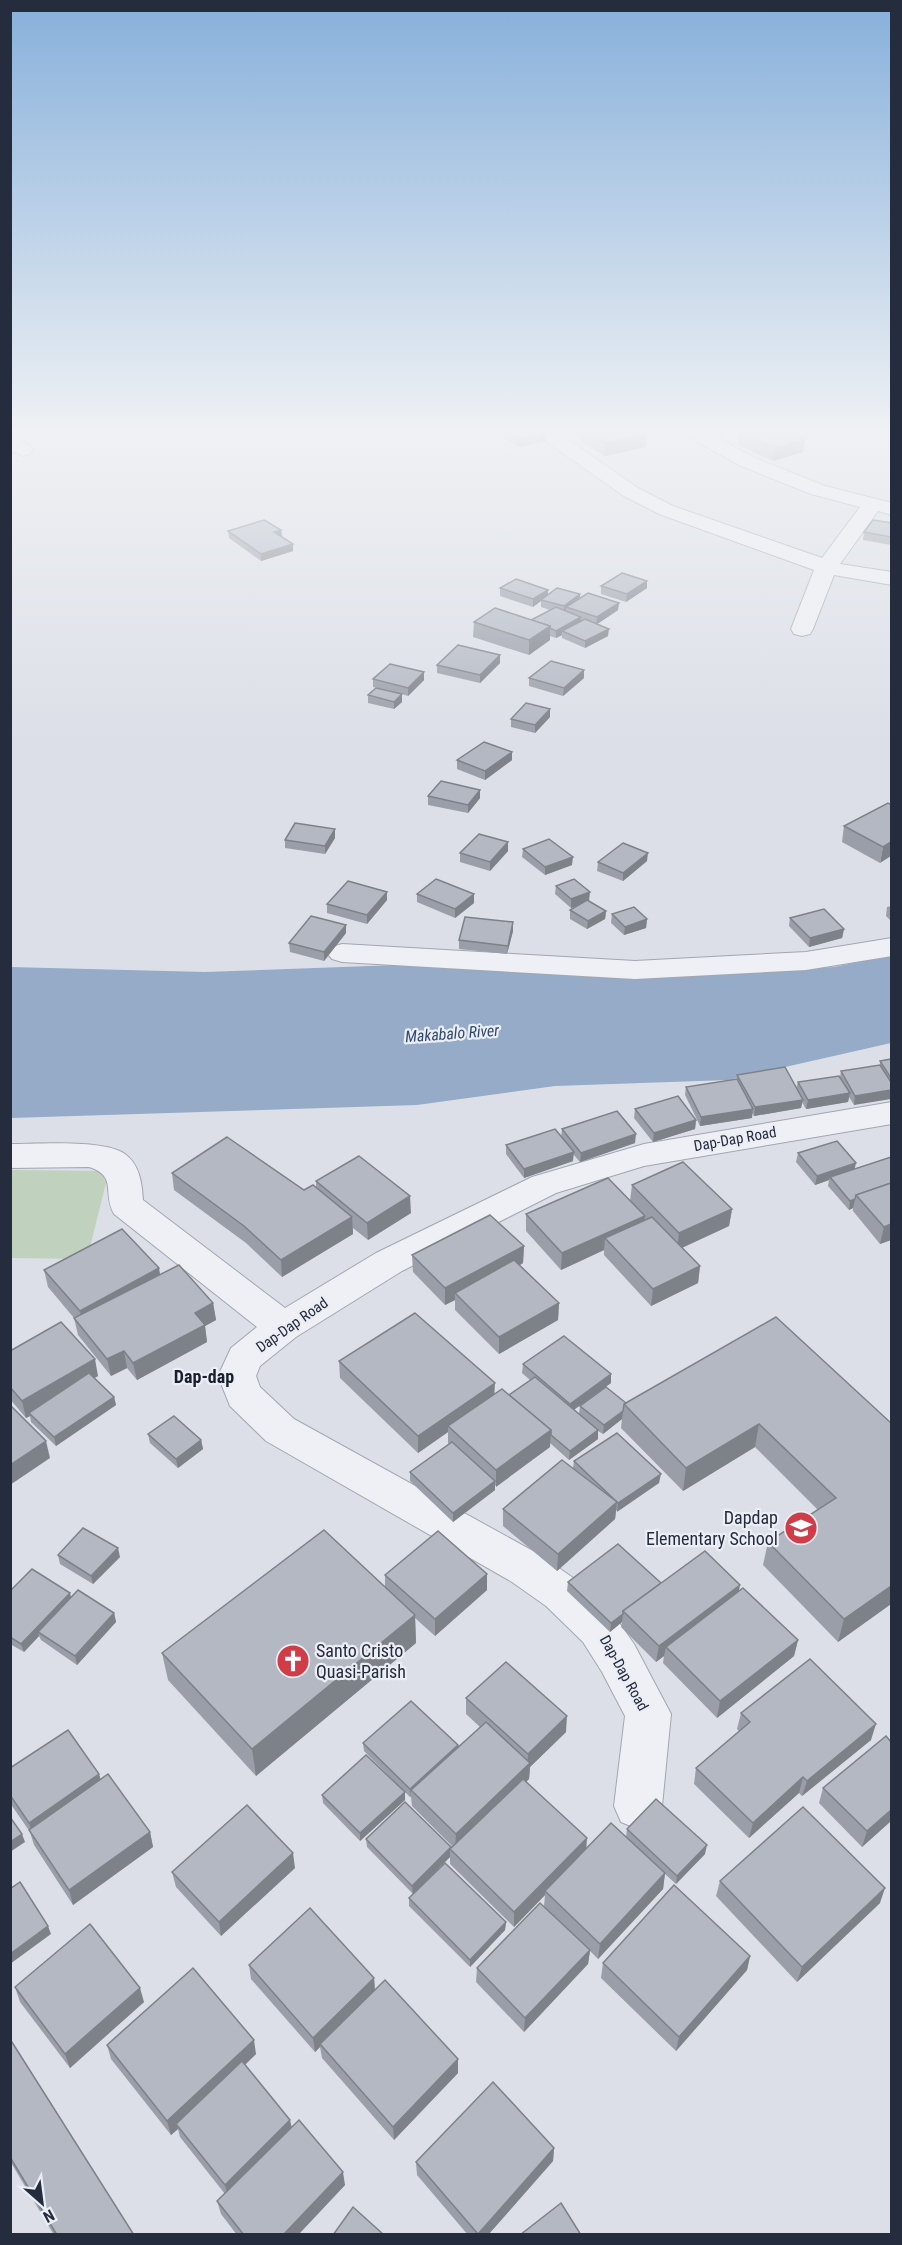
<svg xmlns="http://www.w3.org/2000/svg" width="902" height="2245" font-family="'Roboto Condensed',sans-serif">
	<rect width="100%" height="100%" fill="#dcdfe7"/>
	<path fill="#c0d1bd" d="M11,1170l98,1 -22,88 -76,-1z"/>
	<path fill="#95abc8" d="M891,955v88l-163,37 -173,6 -138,19 -406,13 -1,-151 195,5 192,-7 197,12 127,-3 113,-7z"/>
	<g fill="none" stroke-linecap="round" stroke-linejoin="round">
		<g stroke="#a1a6b1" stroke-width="2">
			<g id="street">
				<path d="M532,429h21l85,59 35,18 149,52 38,-51 -49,-13 -70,-28 -60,-33 -2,-4h22l54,29 70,28 67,17v12l-14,-4 -38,53 52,8v13l-58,-10 -21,54 -3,5 -8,2 -8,-2 -3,-5 23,-59 -155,-56 -35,-18 -90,-63z"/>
				<path d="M10,436l20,10 3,4 -3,4 -7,2 -13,-6z"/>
				<path d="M892,938v18l-86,14 -171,9 -293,-17 -10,-3 -5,-6 5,-6 10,-3 293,17 171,-9z"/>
				<path d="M892,1102v22l-248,42 -88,27 -154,78 -106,66 -36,29 -4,10 4,11 34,32 248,137 34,24 37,34 21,30 37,70 -9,92 -7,16 -17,7 -17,-7 -7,-16 11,-90 -23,-44 -19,-30 -37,-36 -34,-24 -246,-141 -36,-35 -12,-30 13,-28 26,-21 -143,-113c-12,-21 4,-38 -25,-47l-79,1v-24c27,0 95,-5 115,10 15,11 17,30 18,46l142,108 91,-55 156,-76 112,-33z"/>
			</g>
		</g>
		<use href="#street" fill="#eff0f5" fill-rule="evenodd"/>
	</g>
	<g fill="#9a9ea8">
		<path d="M486,429h53l8,12 -29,6 -17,-11v-3l-7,2z"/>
		<path d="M568,429h70l8,18 -41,9 -25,-15v-6h-2z"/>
		<path d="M739,432l66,7 -2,13 -30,9 -35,-16z"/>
		<path d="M891,523v22l-28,-5 1,-8z"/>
		<path d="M281,530l1,7 11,14 -32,10 -32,-23 -1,-7z"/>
		<path d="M647,581v7l-21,14 -25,-8v-8z"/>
		<path d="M500,588l48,2v5l32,-1v4l38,12 -21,14 11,12 -23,12 -23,-10v-3l-6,3 -6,-2v4l-21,15 -56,-18 1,-15 57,-2 19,-10 -9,-3v-6l-8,6 -33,-11z"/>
		<path d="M500,655v8l-20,20 -43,-10v-8z"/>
		<path d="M529,678h55l-21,18 -34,-10z"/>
		<path d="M373,679l51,1 -16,16 -6,-2v8l-8,7 -26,-6v-8l33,-1 -28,-7z"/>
		<path d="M550,717l-15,16 -24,-6v-8z"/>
		<path d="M457,760h55l-27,20 -28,-11z"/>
		<path d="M480,790v8l-12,15 -40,-8v-9z"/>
		<path d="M891,805l-11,58 -38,-21 2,-16z"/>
		<path d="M335,829v9l-10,16 -40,-6v-8z"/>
		<path d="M523,849l49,16 -27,10 -23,-18z"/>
		<path d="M508,851l-18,20 -30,-9v-9z"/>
		<path d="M647,861l-24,20 -26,-10 1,-9z"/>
		<path d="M556,886l33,15h-1l18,10 -1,8 -18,10 -17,-10v-9l11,-6 -10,4 -16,-14z"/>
		<path d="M387,892v8l-20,24 -40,-11v-9z"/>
		<path d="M417,894l57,9 -19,15 -38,-16z"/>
		<path d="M891,906v15l-5,-5 1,-9z"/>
		<path d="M612,914l35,5 -1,9 -22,7 -13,-12z"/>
		<path d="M790,918l54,11 -2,9 -33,9 -20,-21z"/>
		<path d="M513,922v9l-6,23 -48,-5v-9z"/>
		<path d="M346,933l-22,28 -34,-9 -1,-9z"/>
		<path d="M891,1059v31l-37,15 -5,-8 -1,5 -42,7 -4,-7 -1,6 -47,8 -2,-3v5l-52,8 -15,-31 1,-8 51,-8v-4l59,14 2,-7 42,-5 1,-6 39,-6v-4z"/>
		<path d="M635,1109l61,11 -1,9 -42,13 -19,-24z"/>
		<path d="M562,1129l73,14 -55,19 -7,-8v7l-49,17 -18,-24v-9l55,-8z"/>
		<path d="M798,1153l56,16 37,-12v83l-11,4 -27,-33v-3l-4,2 -21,-24 1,-6 -14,5 -19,-23z"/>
		<path d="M172,1173l132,17 12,-2v-7l95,32 -43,27 -15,-12v6l-71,43 -36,-34 -72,-53z"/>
		<path d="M632,1185l100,24 -3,17 -47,22 18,18 -2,17 -47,23 -47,-51v-5l-43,20 -35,-39v-17l104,-13z"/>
		<path d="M524,1246l-1,17 -4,3 40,37 -1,17 -59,34 -44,-44v-10l-10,5 -32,-33 -1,-17z"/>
		<path d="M44,1270l116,4 53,29 3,17 -11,6 2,16 -70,38 -10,-12 -16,8 -33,-41 -4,-17 -26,-31z"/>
		<path d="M10,1351l88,25 -4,2 20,19 2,8 -60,41 -25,-24 -1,-6 -4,2 -16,-19z"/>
		<path d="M339,1361l155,33 15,1 21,-15 -8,-7 1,-9 88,10v9l-37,27 5,4 1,-8 46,-3 265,20v181l-53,38 -75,-77 5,-23 50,-32 -63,-63 -72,44 -62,-63 1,-9 -19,15 -5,-3v8l-29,21 -19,-17v4l-55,39v4l-42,32 -43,-41v-9l39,-28 -1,-1v-11l-30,21 -78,-75z"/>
		<path d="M148,1434l53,6 2,9 -25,19 -28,-25z"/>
		<path d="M574,1461l85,22 -43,28 -1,8 -58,52 -54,-45v-17l70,-41z"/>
		<path d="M58,1555l62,2 -27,27 -33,-20z"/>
		<path d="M487,1574v16l-52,46 -20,-18 1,25 -160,133 -88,-96 -6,-27 223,-66v-12z"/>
		<path d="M568,1582l93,1 78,8 59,49 -4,16 -77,62 -54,-55 1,-7 -8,6 -35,-35 1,-5 -12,10 -43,-41z"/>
		<path d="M10,1591l61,7 43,15 2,9 -39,43 -36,-25 -2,-4 -15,16 -14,-8z"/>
		<path d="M466,1698l100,34 -36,35 -1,12 -3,3 60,67 40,-12 1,-8 78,25 -29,30 -11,-10 -2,15 -65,70 -8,-8 -2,13 -64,68 -48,-50 1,-14 67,-62 1,-11 -31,32 -64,-63v-7l-37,37 -46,-47 -1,-8 87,8 -41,-41 -1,-9h-1l-46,-46 -1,-8 95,4 22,-20 -14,-13z"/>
		<path d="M741,1713l130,27 -69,56 -3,-3 -50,45 -55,-54 2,-16 43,-37 -2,-2z"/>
		<path d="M10,1768l91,11 49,53 3,15 -80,58 -39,-60 -4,-13 -20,-29z"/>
		<path d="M823,1788l68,33 -29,26 -43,-44z"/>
		<path d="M405,1792v8l-45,41 -37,-38 -1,-8z"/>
		<path d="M295,1868l-74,68 -45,-49 -4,-15z"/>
		<path d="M720,1881l160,22 -83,79 -81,-86z"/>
		<path d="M409,1898l97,24 -1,8 -35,37 -61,-61z"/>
		<path d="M750,1956l-3,14 -71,81 -75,-73 2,-15z"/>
		<path d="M249,1965l125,13 1,12 83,69v14l-64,67 -72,-82 -2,-11 -5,5 -64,-73z"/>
		<path d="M15,1987l129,15 -74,66 -50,-66z"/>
		<path d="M10,2039l124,196h-80l-44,-74z"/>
		<path d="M107,2045l149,9 -11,11 47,62 53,58 -47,50h-61l-16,-21 -4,-13 8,-7 -45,-57 -2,-8 -7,6 -60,-76z"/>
		<path d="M554,2148l-1,13 -65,74h-20l-51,-60 -1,-13z"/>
	</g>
	<g fill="#7d8188">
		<path d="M494,429h28h-21v4l-7,2z"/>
		<path d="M578,429h3l-1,6h-2z"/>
		<path d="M547,434v7l-29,6v-7z"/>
		<path d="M647,434l-1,13 -41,9v-13z"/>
		<path d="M805,439l-2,13 -30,9 2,-13z"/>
		<path d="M281,530l1,7 -8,-5z"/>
		<path d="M293,544v7l-32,10v-7z"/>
		<path d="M647,581v7l-21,14 1,-8z"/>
		<path d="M548,590v8l-7,2v1l-8,6v-8z"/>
		<path d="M580,594v8l-14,5v5l-2,2v-8z"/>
		<path d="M619,603l-1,7 -22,15 1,-8z"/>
		<path d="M581,617v8l-19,6v4l-6,3v-7z"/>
		<path d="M550,626v14l-21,15v-15z"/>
		<path d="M609,629l-1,7 -23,12v-7z"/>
		<path d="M500,655v8l-20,20v-8z"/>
		<path d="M584,670v8l-21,18 1,-8z"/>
		<path d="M424,672v8l-16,16v-8z"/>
		<path d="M402,694v8l-8,7v-7z"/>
		<path d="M550,709v8l-15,16v-8z"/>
		<path d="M512,752v8l-27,20v-9z"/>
		<path d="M480,790v8l-12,15v-8z"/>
		<path d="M335,829v9l-10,16v-8z"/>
		<path d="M508,842v9l-18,20v-9z"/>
		<path d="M891,842v14l-11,7 3,-16z"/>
		<path d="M648,853l-1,8 -24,20v-8z"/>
		<path d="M573,857l-1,8 -27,10v-8z"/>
		<path d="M387,892v8l-20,24v-9z"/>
		<path d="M590,892l-1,9 -18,7v-9z"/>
		<path d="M474,894v9l-19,15v-9z"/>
		<path d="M606,911l-1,8 -18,10 1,-8z"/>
		<path d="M647,919l-1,9 -22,7 1,-8z"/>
		<path d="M513,922v9l-6,23 1,-8z"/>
		<path d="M346,925v8l-22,28v-9z"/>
		<path d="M844,929l-2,9 -33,9 1,-9z"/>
		<path d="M891,1090v9l-37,6 1,-9z"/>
		<path d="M850,1093l-2,9 -42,7 2,-9z"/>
		<path d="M803,1100l-2,8 -47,8 1,-9z"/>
		<path d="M753,1109l-1,9 -52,8 1,-9z"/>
		<path d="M696,1120l-1,9 -42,13 1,-9z"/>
		<path d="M636,1134l-1,9 -55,19 1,-9z"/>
		<path d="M574,1152l-1,9 -49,17v-9z"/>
		<path d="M856,1163l-2,9 -24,5 -1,3 -14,5 2,-9z"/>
		<path d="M410,1196l1,17 -43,27 -1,-17z"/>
		<path d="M855,1199l-2,9 -4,2 1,-9z"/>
		<path d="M732,1209l-3,17 -52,24 2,-17z"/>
		<path d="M645,1216l-2,17 -38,5 -1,12 -43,20 1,-17z"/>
		<path d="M352,1217l1,17 -71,43 -1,-17z"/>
		<path d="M891,1224v16l-11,4 4,-17z"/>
		<path d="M524,1246l-1,17 -64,35 -4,-5v7l-10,5v-17z"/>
		<path d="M700,1266l-2,17 -47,23 2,-17z"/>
		<path d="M159,1268l3,17 -78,43 -4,-17z"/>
		<path d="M213,1303l3,17 -11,6 2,16 -70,38 -4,-17 62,-50z"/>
		<path d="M559,1303l-1,17 -59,34v-17z"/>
		<path d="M124,1351l3,17 -16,8 -4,-17z"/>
		<path d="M95,1359l3,17 -67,39 -2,-2 1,3 -4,2 -4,-17z"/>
		<path d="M611,1374v9l-42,30 1,-9z"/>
		<path d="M495,1383l-1,17 -46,26v6l-30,21v-17z"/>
		<path d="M114,1397l2,8 -60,41 -2,-9z"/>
		<path d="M623,1411l-1,8 -19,15 1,-9z"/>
		<path d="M759,1424l-4,23 -72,44 3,-23z"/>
		<path d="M551,1430l-1,17 -54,40v-17z"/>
		<path d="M598,1430v9l-29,21 1,-9z"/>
		<path d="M201,1440l2,9 -25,19 -2,-9z"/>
		<path d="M46,1441l4,17 -40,27v-20z"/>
		<path d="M661,1474l-2,9 -42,29 1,-9z"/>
		<path d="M495,1481v9l-42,32v-9z"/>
		<path d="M617,1502l-2,17 -58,52 1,-17z"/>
		<path d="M118,1548l2,9 -27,27 -2,-8z"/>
		<path d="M487,1574v16l-52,46v-17z"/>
		<path d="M740,1585l-3,17 -71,45 -2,9 -8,6 3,-16z"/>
		<path d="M891,1586v18l-53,38 6,-23z"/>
		<path d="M70,1593l2,8 -34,31 1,4 -15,16 -3,-8z"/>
		<path d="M114,1613l2,9 -39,43 -2,-9z"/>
		<path d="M623,1614l-1,8 -12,10 1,-9z"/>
		<path d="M415,1615l1,28 -160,133 -4,-27z"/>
		<path d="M798,1640l-4,16 -77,62 3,-17z"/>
		<path d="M567,1716l-1,16 -36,35 -1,12 -74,71 1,-16 71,-68 1,-12z"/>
		<path d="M876,1724l-5,16 -69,56 5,-15z"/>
		<path d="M458,1745v9l-47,36 -1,7v-8z"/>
		<path d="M99,1774l5,16 -70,49 -5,-16z"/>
		<path d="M803,1777l-4,16 -50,45 4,-15z"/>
		<path d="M405,1792v8l-45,41v-8z"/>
		<path d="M891,1810v11l-29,26 5,-16z"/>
		<path d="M150,1832l3,15 -80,58 -4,-15z"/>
		<path d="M22,1834l3,8 -15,10v-10z"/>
		<path d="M587,1838l-1,16 -41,37v4l-31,32v-15z"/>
		<path d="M707,1845l-2,9 -29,30 1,-8z"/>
		<path d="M450,1849v8l-37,37 -1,-8z"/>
		<path d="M293,1853l2,15 -74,68 -2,-14z"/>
		<path d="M665,1873l-2,16 -65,70 2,-15z"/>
		<path d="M885,1888l-5,15 -83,79 5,-15z"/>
		<path d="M506,1922l-1,8 -35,37v-7z"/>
		<path d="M48,1926l3,8 -41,30v-10z"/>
		<path d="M590,1950l-2,14 -64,68 1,-14z"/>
		<path d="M750,1956l-3,14 -71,81 3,-14z"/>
		<path d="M374,1978l1,14 -55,52v3l-5,5 -2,-14z"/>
		<path d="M140,1988l4,14 -74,66 -5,-14z"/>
		<path d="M254,2040l2,14 -77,73 -3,-3 2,5 -7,6 -4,-14z"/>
		<path d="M458,2059v14l-64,67 -1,-13z"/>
		<path d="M290,2120l3,13 -65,65 -3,-13z"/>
		<path d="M554,2148l-1,13 -65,74h-10z"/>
		<path d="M343,2172l2,13 -47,50h-15z"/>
	</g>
	<g fill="#b3b8c3" stroke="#7d8188" stroke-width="1.5">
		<path d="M501,429h38l8,5 -29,6z"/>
		<path d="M582,429h56l9,5 -42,9z"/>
		<path d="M751,429h30l24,10 -30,9 -36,-16z"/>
		<path d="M264,520l17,10 -7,2 19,12 -32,10 -33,-23z"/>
		<path d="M873,520l18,3v14l-27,-5z"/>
		<path d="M622,573l25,8 -20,13 -26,-8z"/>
		<path d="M516,579l32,11 -15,9 -33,-11z"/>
		<path d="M557,588l23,6 -16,12 -23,-6z"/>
		<path d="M588,593l31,10 -22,14 -31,-10z"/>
		<path d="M556,607l25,10 -25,14 -6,-3v-2l-19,-6z"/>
		<path d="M495,608l55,18 -21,14 -55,-18z"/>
		<path d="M585,619l24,10 -24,12 -23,-10z"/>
		<path d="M458,645l42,10 -20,20 -43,-10z"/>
		<path d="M551,661l33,9 -20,18 -35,-10z"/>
		<path d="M390,664l34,8 -16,16 -35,-9z"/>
		<path d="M376,688l26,6 -8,8 -26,-7z"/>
		<path d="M526,703l24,6 -15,16 -24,-6z"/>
		<path d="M484,742l28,10 -27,19 -28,-11z"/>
		<path d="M441,781l39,9 -12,15 -40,-9z"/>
		<path d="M888,803l3,2v37l-8,5 -39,-21z"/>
		<path d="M295,823l40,6 -10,17 -40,-6z"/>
		<path d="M479,834l29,8 -18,20 -30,-9z"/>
		<path d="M549,839l24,18 -28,10 -22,-18z"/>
		<path d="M623,843l25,10 -25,20 -25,-11z"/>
		<path d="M436,879l38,15 -19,15 -38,-15z"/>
		<path d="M574,879l16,13 -19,7 -15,-13z"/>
		<path d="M348,881l39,11 -20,23 -40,-11z"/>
		<path d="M587,900l19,11 -18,10 -18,-11z"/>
		<path d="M634,907l13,12 -22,8 -13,-13z"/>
		<path d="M824,909l20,20 -34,9 -20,-20z"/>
		<path d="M311,916l35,9 -22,27 -35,-9z"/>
		<path d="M465,917l48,5 -5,24 -49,-6z"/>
		<path d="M891,1059v19l-11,-17z"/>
		<path d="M880,1065l11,17v8l-36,6 -14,-25z"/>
		<path d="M785,1067l18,33 -48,7 -18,-32z"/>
		<path d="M839,1076l11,17 -42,7 -10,-18z"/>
		<path d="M737,1079l16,30 -52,8 -15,-30z"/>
		<path d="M678,1096l18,24 -42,13 -19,-24z"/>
		<path d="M617,1111l19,23 -55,19 -19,-24z"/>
		<path d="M555,1129l19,23 -50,17 -18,-24z"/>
		<path d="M227,1137l77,53 9,-5 39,32 -71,43 -37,-34 -72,-53z"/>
		<path d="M837,1141l19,22 -39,13 -19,-23z"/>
		<path d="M359,1156l51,40 -43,27 -51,-42z"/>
		<path d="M891,1157v26l-35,12 -1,4 -5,2 -20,-24z"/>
		<path d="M683,1162l49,47 -53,24 -47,-48z"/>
		<path d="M608,1178l37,38 -83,37 -36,-39z"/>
		<path d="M891,1183v41l-7,3 -28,-32z"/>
		<path d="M490,1215l34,31 -79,42 -33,-33z"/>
		<path d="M652,1217l48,49 -47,23 -48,-51z"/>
		<path d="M122,1229l37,39 -79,43 -36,-41z"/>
		<path d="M514,1260l45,43 -60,34 -44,-44z"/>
		<path d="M179,1265l34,38 -18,10 10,12 -72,38 -9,-12 -17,8 -33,-41z"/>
		<path d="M415,1313l80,70 -77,53 -79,-75z"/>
		<path d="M776,1317l115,106v163l-47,33 -76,-77 68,-44 -77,-74 -73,44 -62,-64z"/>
		<path d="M61,1322l34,37 -73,42 -12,-14v-36z"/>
		<path d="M564,1336l47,38 -41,30 -47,-40z"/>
		<path d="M89,1373l25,24 -60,40 -25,-24z"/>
		<path d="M535,1377l63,53 -28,21 -19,-16v-5l-42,-35z"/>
		<path d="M606,1387l20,16 -2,1 -1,7 -19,14 -24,-19z"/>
		<path d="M502,1389l49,41 -55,40 -48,-44z"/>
		<path d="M10,1405l36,36 -36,24z"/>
		<path d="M174,1416l27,24 -25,19 -28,-25z"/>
		<path d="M617,1433l44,41 -43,29 -44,-42z"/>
		<path d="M452,1442l43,39 -42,32 -43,-41z"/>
		<path d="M562,1460l55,42 -59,52 -55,-45z"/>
		<path d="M83,1528l35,20 -27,28 -33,-21z"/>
		<path d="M324,1530l91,85 -163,134 -90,-96z"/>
		<path d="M438,1531l49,43 -52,45 -50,-44z"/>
		<path d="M618,1544l43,39 -38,28v3l-12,9 -43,-41z"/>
		<path d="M705,1551l35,34 -81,61 -36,-35z"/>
		<path d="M32,1569l38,24 -49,51 -11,-7v-46z"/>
		<path d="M743,1588l55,52 -78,61 -54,-54z"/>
		<path d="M78,1590l36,23 -39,43 -37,-24z"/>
		<path d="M810,1659l66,65 -69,57 -4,-4 -50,46 -57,-55 54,-46 -9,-9z"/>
		<path d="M506,1662l61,54 -39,38 -62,-56z"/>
		<path d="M411,1701l47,44 -48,44 -47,-46z"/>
		<path d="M486,1722l44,41 -74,71 -45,-44z"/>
		<path d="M68,1730l31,44 -70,49 -19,-28v-27z"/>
		<path d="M886,1736l5,6v68l-24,21 -44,-43z"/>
		<path d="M366,1755l39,37 -45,41 -38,-38z"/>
		<path d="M108,1774l42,58 -81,58 -40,-60z"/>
		<path d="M523,1779l64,59 -73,74 -64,-63z"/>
		<path d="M656,1799l51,46 -30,31 -50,-47z"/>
		<path d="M405,1802l46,45 -39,39 -46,-47z"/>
		<path d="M247,1805l46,48 -74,69 -47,-50z"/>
		<path d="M803,1807l82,81 -83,79 -82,-86z"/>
		<path d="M10,1817l12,17 -12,8z"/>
		<path d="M611,1823l54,50 -65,71 -55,-53z"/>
		<path d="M445,1863l61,59 -36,38 -61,-62z"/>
		<path d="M20,1882l28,44 -38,28v-65z"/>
		<path d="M674,1885l76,71 -71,81 -76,-74z"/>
		<path d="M540,1903l50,47 -65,68 -48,-50z"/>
		<path d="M310,1908l64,70 -61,60 -64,-73z"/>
		<path d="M90,1924l50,64 -75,66 -50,-67z"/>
		<path d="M193,1968l61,72 -87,81 -60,-76z"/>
		<path d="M385,1980l73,79 -65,68 -73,-83z"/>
		<path d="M10,2039l124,196h-77l-47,-78z"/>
		<path d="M242,2061l48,59 -65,65 -49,-61z"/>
		<path d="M493,2082l61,66 -76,86 -62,-72z"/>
		<path d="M299,2120l44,52 -60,63h-39l-27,-34z"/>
		<path d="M561,2203l20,32h-61z"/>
		<path d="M353,2207l31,28h-51z"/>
	</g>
	<linearGradient id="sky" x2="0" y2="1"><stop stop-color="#87b0db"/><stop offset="0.58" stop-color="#eff1f4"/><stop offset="1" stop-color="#eff1f4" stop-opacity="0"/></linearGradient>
	<rect width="902" height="743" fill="url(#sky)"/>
	<defs>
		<g id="school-disc" transform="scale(1.725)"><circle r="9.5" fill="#d03c48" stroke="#ebeef4"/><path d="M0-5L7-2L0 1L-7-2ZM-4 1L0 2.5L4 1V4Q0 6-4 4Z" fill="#fff"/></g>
		<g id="church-disc" transform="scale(1.725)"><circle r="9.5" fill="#d03c48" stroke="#ebeef4"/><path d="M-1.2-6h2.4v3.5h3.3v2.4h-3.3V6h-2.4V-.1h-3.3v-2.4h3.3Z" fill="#fff"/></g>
	</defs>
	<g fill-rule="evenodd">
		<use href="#school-disc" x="801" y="1528"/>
		<use href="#church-disc" x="293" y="1661"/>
	</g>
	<g text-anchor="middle" stroke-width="4.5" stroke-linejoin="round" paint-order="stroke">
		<g font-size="15" fill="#252c3d" stroke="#ebeef4">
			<text transform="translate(735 1139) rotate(-10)" y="5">Dap-Dap Road</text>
			<text transform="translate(292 1325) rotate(-35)" y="5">Dap-Dap Road</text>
			<text transform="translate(624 1673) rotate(61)" y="5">Dap-Dap Road</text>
		</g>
		<g font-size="16" font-style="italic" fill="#2f4871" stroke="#ebeef4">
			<text transform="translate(452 1033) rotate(-4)" y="6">Makabalo River</text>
		</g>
		<g font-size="18" font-weight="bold" fill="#181e2e" stroke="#ebeef4">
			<text x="204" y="1383">Dap-dap</text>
		</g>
		<g font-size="18" fill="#252c3d" stroke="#ebeef4" text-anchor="end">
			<text x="778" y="1524">Dapdap<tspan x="778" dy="21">Elementary School</tspan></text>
			<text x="316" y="1657" text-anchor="start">Santo Cristo<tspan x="316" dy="21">Quasi-Parish</tspan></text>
		</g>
	</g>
	<rect width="902" height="2245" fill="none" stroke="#252c3d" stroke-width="24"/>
	<g transform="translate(42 2203) rotate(152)" stroke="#ebeef4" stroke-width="4.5" paint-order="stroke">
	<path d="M0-4.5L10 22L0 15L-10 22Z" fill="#252c3d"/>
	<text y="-9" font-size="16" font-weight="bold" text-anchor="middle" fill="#252c3d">N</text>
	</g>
</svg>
